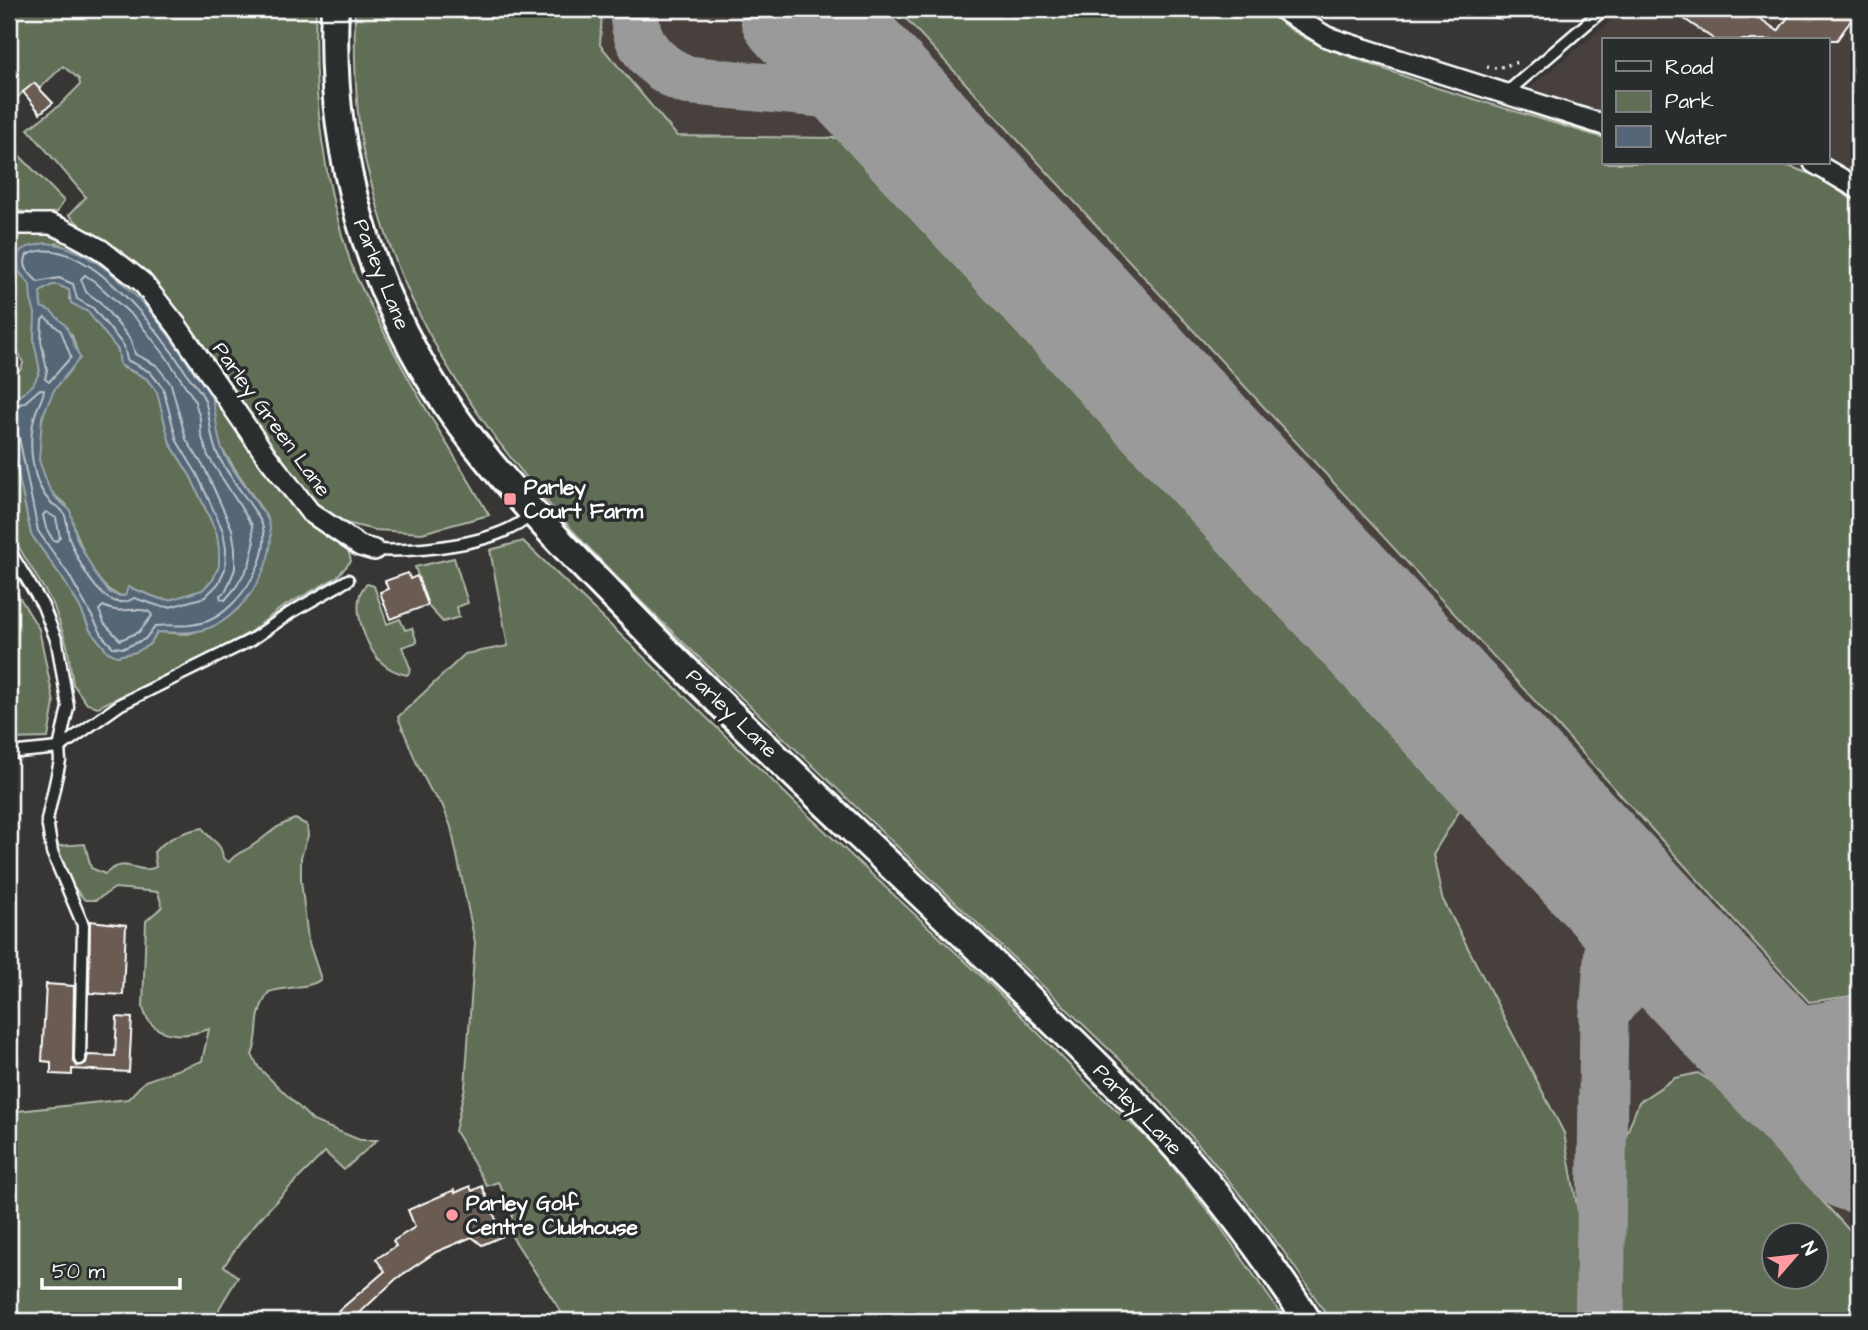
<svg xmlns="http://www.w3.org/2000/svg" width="1868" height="1330" font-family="'Architects Daughter',sans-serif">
	<rect width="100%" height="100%" fill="#373635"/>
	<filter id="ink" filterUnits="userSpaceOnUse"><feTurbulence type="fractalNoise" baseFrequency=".0143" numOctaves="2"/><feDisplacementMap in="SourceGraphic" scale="14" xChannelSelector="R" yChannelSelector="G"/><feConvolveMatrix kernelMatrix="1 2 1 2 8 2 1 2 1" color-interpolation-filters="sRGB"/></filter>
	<g filter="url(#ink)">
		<path fill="#47413e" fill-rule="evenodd" d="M355,9h909l27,21 29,16 117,42 68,20 120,-99h234v1312h-529l-59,-89 -76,-94 -55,-59 -514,-493 -84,-91 -50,-63 -30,-42 -40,-68 -24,-53 -17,-46 -18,-74 -7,-57zM1604,40h224v123h-224zM1773,1236h42v42h-42z"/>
		<g fill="#606e55" stroke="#b0b6aa" stroke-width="2" fill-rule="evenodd">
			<path d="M9,9h307c-4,88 8,180 38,263 7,16 16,32 24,48 32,67 74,130 111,195l-67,18 -47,-3 -38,-9 -31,-26 -208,-253 -29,-27 17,-18 -58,-68 33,-25 19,-19 -1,-6 -16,-13 -24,23 -16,3 -6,6 -8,-10z"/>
			<path d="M355,9h247l-2,36 77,91 160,2 623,672 -27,44 9,44 122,235 14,78 -2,110h-246c-54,-88 -120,-166 -190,-242 -118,-113 -235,-226 -353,-338 -164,-157 -356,-319 -413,-548 -4,-15 -9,-31 -12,-47 -7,-46 -8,-91 -7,-137z"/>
			<path d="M897,9h367l27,21 29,16 117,42 167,50v25h176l36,13 43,28v791l-50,7 -253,-278z"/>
			<path d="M1457,9h66l-22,10z"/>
			<path d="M9,145l55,56 -7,11 -15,3 -33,-6z"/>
			<path d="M26,231l32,3 16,6 66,49 104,149 19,32 84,75 4,16 -14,16 -56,31 -28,22 -34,20 -121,57 -11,-3 -14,-20 -6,-39 -14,-41 -44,-73v-154l12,-8 2,-6 -10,-25 -4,-42v-48l8,-14zM57,243l46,25 46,41 29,37 30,44 7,27 1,13 6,19 46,70 2,29 -32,61 -25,17 -25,8 -31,-2 -7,12 -14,8 -19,4 -9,-4 -18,-22 -10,-23 -17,-28 -32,-45 -17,-80 -5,-49c8,-10 23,-14 29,-26 5,-12 -3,-27 -4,-39 0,-9 2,-19 1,-28 -2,-9 -4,-18 -5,-28l-9,-10z"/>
			<path d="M52,285h6l12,5 -1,9 19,13 23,29 7,9 4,17 24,11 11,14 13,51 21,34 26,57 2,15v17l-6,14 -10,10 -33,10 -10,-1 -31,-12 -3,9c-33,1 -51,-68 -60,-92 -39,-22 -31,-83 -11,-116 7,-11 16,-20 24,-30l-7,-23 -31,-28 -1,-15z"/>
			<path d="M523,541l287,276 183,170 99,101 64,58 60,75 70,100h-719l-58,-89 4,-21 -15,-29 -11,4 -32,-55 10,-44 10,-145 -24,-115 -9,-23 -10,-11 -15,-29 -19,-47 67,-63 43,-8 -18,-96z"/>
			<path d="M454,558l14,45 -11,4 2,10 -16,5 -15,-16 -13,-39z"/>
			<path d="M9,580l30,49 15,74 -6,35 -39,1z"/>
			<path d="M367,584l7,2 13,38 13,-5 5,11 7,-2 5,14 -15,5 9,23 -4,5c-10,-2 -17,-5 -25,-12 -16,-14 -35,-63 -15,-79z"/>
			<path d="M295,819l12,6 1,11 -7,21v23l7,60 13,39c-11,10 -35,7 -52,13 -18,27 -7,39 -17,63l7,13 54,53 47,19h17l-33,30 -19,-18c-36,36 -74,71 -101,114l14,11 -18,30 -5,14h-206v-209l119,-13 17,-18 57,-20 7,-32c-25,9 -59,10 -66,-22l3,-86 16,-14 -4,-15 -43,-4 -19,12h-11c-18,-18 -24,-37 -30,-61l4,7 26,-2 6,24 14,6c21,-20 32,2 51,-7l-2,-15c13,-14 31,-21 49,-24 7,15 18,11 20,30l6,4c9,-11 13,-9 23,-16 17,-11 22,-20 43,-27z"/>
			<path d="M1698,1073l16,10 145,158v80h-238l4,-183 14,-36 36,-24zM1773,1236h42v42h-42z"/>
		</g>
		<path fill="#546677" stroke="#98a3ad" stroke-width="2" fill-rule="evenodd" d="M45,243c61,4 118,81 148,128 6,8 14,16 18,26 7,17 4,35 11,52 9,21 25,38 37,58 3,4 7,9 9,13 13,37 -21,91 -54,106 -20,9 -37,6 -57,6l-7,12 -14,8 -19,4 -9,-4 -18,-22 -10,-23 -17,-28 -32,-45 -17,-80 -5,-50 24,-19 7,-14 -6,-30 1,-28 -4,-13 -1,-15 -11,-14 -1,-14 3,-7 7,-3zM52,285h6l11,5 2,13 17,9 23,29 7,9 2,15 26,13 11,14 13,51 21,34 26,57 2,15v17l-6,14 -11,10 -32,10 -10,-1 -32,-12 -3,9h-7l-9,-4 -12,-15 -20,-37 -7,-30 -13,-11 -8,-11 -10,-28 3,-43 12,-27 26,-32 -14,-32 -15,-15 -10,-4 -1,-15z"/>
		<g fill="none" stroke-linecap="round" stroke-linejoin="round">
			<g stroke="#bbc2c9" stroke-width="2">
				<path d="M85,275l9,6 43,39 28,35 29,44 6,19 1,16 7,22 44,69 2,20 -5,20 -13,22 -11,13 -4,-1 -1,-4 6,-4 9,-22v-21l-3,-19 -27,-60 -19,-30 -15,-55 -15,-19 -21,-11 -4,-14 -31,-38 -14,-10 -5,-13z"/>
				<path d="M45,317l16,14 10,26 -22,25 -4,-3 2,-9 -6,-29 1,-21z"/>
				<path d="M9,409l16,-7 15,-13 4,1c-1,9 -7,17 -9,25 -4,14 -5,34 -2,48 2,15 7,28 17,39 4,4 10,5 13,10 6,8 3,21 8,31 9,22 34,74 63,55l25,8 11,1 35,-10 13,-13 7,-15 1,-20 -3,-18 -26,-57 -20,-33 -14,-53 -13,-16 -23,-12 -3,-14 -31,-38 -16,-9 -4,-15 -14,-6 -21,4c-8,-8 -17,-15 -11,-27 56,-27 135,80 160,119 6,9 15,17 18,27 6,17 4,35 12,52 11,24 30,44 43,67 17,33 -21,89 -52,101 -20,7 -33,3 -52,5l-11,13 -21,9 -11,-1 -9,-9 -35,-63 -31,-44 -19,-94 -4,-5 -6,-1"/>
				<path d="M46,512l10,6 4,19 -3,4 -4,-1 -7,-12 -3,-13z"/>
				<path d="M103,606c19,10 29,-1 47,6l2,4 -13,16 -19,8 -16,-17 -5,-13z"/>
			</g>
			<g stroke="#9b9a9a" stroke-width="49">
				<path d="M634,9c0,36 20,57 51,71l178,17 18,6 18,13"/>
				<path d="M838,9l17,43 26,45"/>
				<path d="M1586,854l20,62 3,31 -5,68 -4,306"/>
				<path d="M1694,972c20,18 42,45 68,54 30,10 67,-1 97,-6"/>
				<path d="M1604,1015c38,-59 65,-39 117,-11"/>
				<path d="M1843,1133c-18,-33 -27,-90 16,-109"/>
			</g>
			<path stroke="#9b9a9a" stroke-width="124" d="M801,9l1058,1142"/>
		</g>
		<g fill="#6b5b52" stroke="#fff" stroke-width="2">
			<path d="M1670,9h76l32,22 16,-22h65l-22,31h-122z"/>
			<path d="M34,83l19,20 -13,10 -17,-21z"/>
			<path d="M408,573l2,6 7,-3 11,29 -38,14 -10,-27 8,-3 -3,-8z"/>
			<path d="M90,921l36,4 -3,70 -34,-2z"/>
			<path d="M46,984l28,2 -1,73 4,7 9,-3 2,-8 27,1 2,-39 15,1 -3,54 -57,-3v6l-21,-1v-12l-9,-1z"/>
			<path d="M470,1186l2,5 10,-5 21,50 -21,9 -10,-8 -36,15 -40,27 -45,42h-24l58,-50 -9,-12 20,-13 -3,-5 22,-14 -7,-17 46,-20 1,3z"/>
		</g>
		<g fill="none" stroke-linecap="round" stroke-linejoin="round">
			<g stroke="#fff" stroke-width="15">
				<g id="service">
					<path d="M1505,94l99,-85"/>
					<path d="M9,550l34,56 14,36 11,65 -9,41 1,13 -13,59 5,32 31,73 -3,134"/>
					<path d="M374,550c44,2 125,-5 158,-36"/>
					<path d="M9,753l50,-5 62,-44 130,-64 39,-27 58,-33"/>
				</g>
			</g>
			<g stroke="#fff" stroke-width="24">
				<g id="minor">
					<path d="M1281,9l46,28 277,88"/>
					<path d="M1814,163l45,26"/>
					<path d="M9,224h41l13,5 37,20 42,33 35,44 88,128 45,58 50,34 14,4"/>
				</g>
			</g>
			<g stroke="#fff" stroke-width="32">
				<path id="secondary" d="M335,9c-7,140 34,283 113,398 58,84 131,154 202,227 125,126 257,244 383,368 56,55 114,110 165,170 40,47 76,97 110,149"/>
			</g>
			<path stroke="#fff" stroke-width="3.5" stroke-dasharray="2 5" stroke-linecap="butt" d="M1487,67l10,1 21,-6 2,2"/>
			<use href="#service" stroke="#2a2d2e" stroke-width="10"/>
			<use href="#minor" stroke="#2a2d2e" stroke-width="19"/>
			<use href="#secondary" stroke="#2a2d2e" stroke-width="26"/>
		</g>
	</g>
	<g fill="#ff9aa2" stroke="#2a2d2e" stroke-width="2.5">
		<rect x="503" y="492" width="14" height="14" rx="3.5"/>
		<circle cx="452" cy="1215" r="7"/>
	</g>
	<g text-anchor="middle" stroke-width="7" stroke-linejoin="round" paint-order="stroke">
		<g font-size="21" fill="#fff" stroke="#2a2d2e">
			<text transform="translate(382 274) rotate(68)" y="7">Parley Lane</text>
			<text transform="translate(272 419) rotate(54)" y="7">Parley Green Lane</text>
			<text transform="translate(732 713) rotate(44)" y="7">Parley Lane</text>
			<text transform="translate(1138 1109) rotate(46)" y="7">Parley Lane</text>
		</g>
		<g font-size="21" font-weight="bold" fill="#fff" stroke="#2a2d2e" text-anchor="start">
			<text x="524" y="494">Parley<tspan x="524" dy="24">Court Farm</tspan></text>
			<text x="466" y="1210">Parley Golf<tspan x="466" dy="24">Centre Clubhouse</tspan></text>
		</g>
	</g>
	<rect width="1868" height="1330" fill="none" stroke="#2a2d2e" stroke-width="35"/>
	<rect x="18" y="18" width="1833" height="1295" fill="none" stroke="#fff" stroke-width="2.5" filter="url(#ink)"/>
	<rect x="1602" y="38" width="228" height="126" fill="#2a2d2e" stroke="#7f8182" stroke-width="2"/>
	<rect x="1616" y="61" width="35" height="10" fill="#2a2d2e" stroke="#7f8182" stroke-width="2"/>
	<text x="1665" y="74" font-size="21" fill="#ffffff">Road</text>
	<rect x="1616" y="91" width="35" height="21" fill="#606e55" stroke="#7f8182" stroke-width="2"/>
	<text x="1665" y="108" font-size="21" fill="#ffffff">Park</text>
	<rect x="1616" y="126" width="35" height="21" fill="#546677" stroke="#7f8182" stroke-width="2"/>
	<text x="1665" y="144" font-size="21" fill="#ffffff">Water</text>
	<g transform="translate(1795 1256) rotate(62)"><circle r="33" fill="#2a2d2e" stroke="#7f8182" stroke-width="2"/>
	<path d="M0-5L12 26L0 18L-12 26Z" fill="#ff9aa2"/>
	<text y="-10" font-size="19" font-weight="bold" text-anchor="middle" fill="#ffffff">N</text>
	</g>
	<path d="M42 1278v10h138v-10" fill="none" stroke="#ffffff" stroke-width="3.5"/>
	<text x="52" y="1278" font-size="21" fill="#ffffff" stroke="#2a2d2e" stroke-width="5" paint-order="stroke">50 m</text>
</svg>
